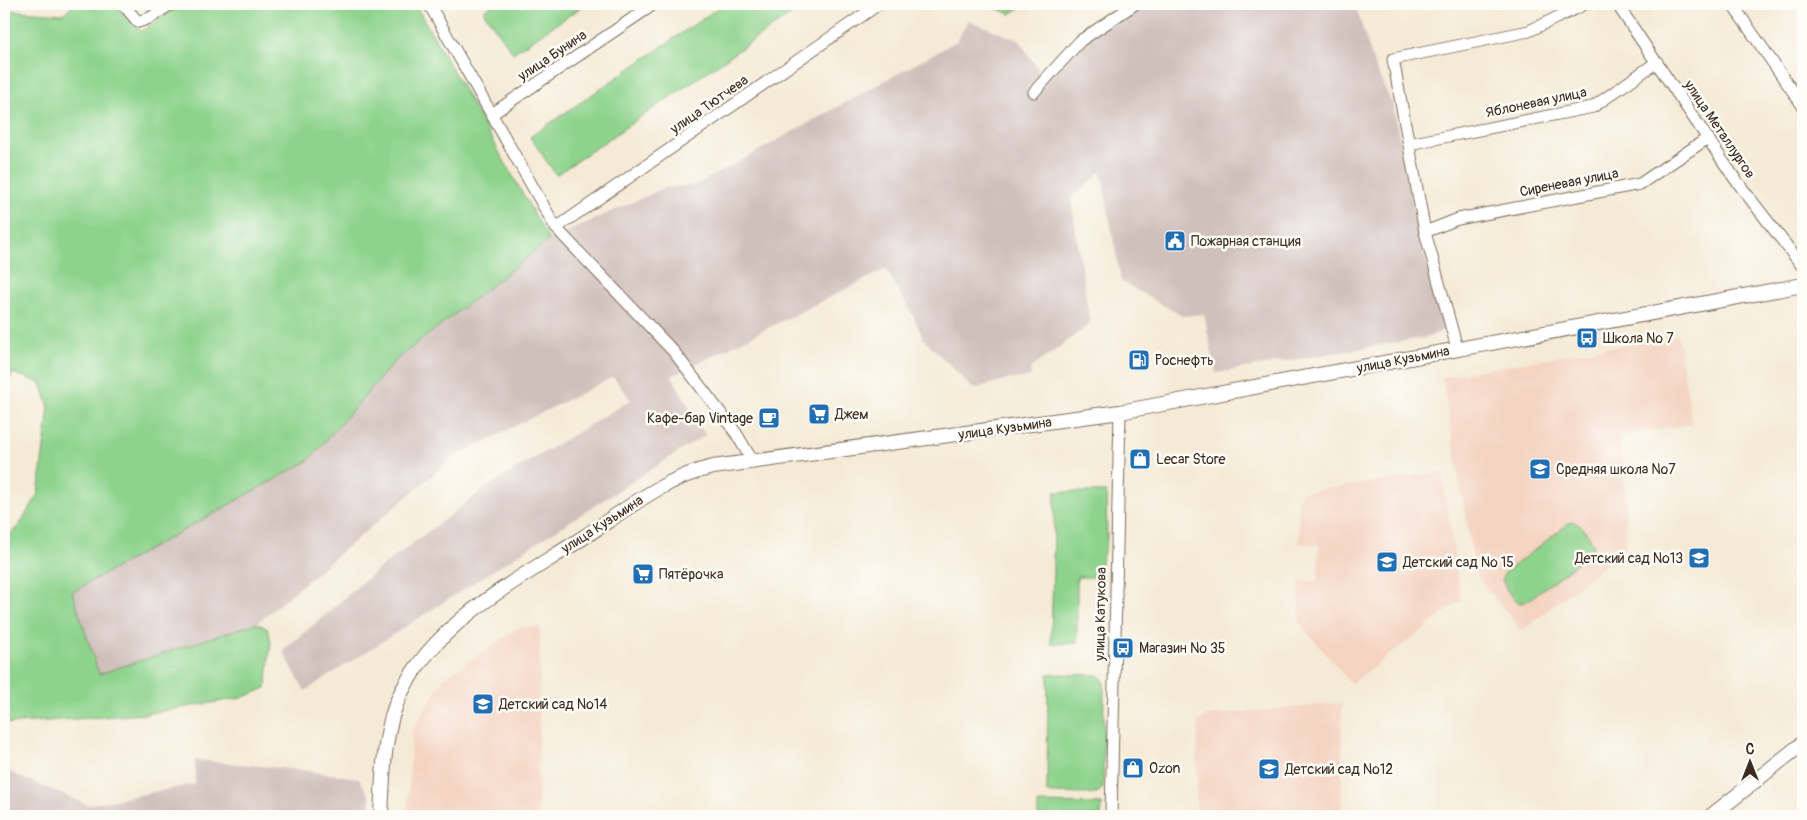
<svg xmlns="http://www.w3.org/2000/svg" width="1807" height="820" font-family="Pangolin,sans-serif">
	<rect width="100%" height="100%" fill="#fdfcf7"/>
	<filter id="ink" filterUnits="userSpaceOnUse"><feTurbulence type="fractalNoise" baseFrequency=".02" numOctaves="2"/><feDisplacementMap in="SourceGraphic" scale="10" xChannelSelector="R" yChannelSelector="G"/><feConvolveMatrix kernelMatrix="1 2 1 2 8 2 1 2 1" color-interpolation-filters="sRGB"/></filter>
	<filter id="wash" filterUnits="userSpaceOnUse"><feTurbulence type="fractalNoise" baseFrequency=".0096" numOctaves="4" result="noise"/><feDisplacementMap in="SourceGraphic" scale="20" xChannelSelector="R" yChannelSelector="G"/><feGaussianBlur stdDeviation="1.12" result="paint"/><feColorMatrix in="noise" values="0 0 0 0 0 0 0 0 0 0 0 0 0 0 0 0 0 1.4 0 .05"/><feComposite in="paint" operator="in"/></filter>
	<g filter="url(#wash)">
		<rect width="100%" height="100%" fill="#f4ead5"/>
		<g fill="#f4d3c1">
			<path d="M1678,335l14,89 -73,12 7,66v46l-104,83 -39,-47 -8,-13 -33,-194z"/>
			<path d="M1442,472l19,128 -110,84 -52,-62v-42l19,1 1,-36 -20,-2 -1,-45 5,-6z"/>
			<path d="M520,627h20l-2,186 -3,3h-128l5,-86 32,-52z"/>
			<path d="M1342,703v113h-146l2,-94 8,-6z"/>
		</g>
		<g fill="#d0c0bc">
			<path d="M1123,4h232l20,63 18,39 25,125 27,98 -16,8 -213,36 -12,-59 -22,2 -61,-35 -20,-109 -30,26 19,126 -60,45 1,8 -26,3 -32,9 -50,-51 -9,-20 -28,-49 -214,107 33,59 -400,256 -22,-40 89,-77 118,-89 141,-85 -18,-23 -159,80 -197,166 -158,51 -27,-82 236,-131 88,-101 153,-120 115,-52 32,-3 261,-144 11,-21 52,21 19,30 40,-37z"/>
			<path d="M195,760l97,9 67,9 11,19 1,19h-367v-46l84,35 107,-21z"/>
		</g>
		<g fill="#8dd38c" stroke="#647e55">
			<path d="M71,4h44l26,27 42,-27h232l134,236 -153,120 -88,101 -236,131 27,82 158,-51 11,6 3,13 -5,46 -25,10 -97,16 -140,10v-183l15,-16 19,-30 11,-88 -8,-24 -28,-10 -9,18v-381l59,4 9,-7z"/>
			<path d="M493,4h93l-73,49 -30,-42z"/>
			<path d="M724,4h82l-250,171 -26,-38z"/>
			<path d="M985,4h41l-16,10z"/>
			<path d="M1055,492h51l1,48 -10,37h-20v66l-26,1z"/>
			<path d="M1574,522c9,4 18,16 19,25l-3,6 -63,48 -7,2c-9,-6 -16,-15 -18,-25l4,-6 63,-49z"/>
			<path d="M1048,674l51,1 5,6 -1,107 -7,6 -49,-1z"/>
			<path d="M1038,803l64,1 -1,12h-63z"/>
		</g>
	</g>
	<g filter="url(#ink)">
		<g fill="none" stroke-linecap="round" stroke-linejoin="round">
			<g stroke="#7c6d5e" stroke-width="13">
				<g id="minor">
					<path d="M123,4l15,18 12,-4 21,-14"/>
					<path d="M429,4l127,224 118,124 62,81 17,29"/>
					<path d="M1617,4l118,175 68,88"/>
					<path d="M1732,4l71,102"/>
					<path d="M1034,92l46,-51 55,-37"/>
					<path d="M492,114l162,-110"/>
					<path d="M1409,144l184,-37 64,-45"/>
					<path d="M556,228l323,-224"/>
					<path d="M1425,232l33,-13 182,-35 68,-46"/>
					<path d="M1457,348l-32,-116 -32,-173 136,-28 56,-27"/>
					<path d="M1111,816l9,-404"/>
				</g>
			</g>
			<g stroke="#7c6d5e" stroke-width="16">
				<g id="major">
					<path d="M381,816c2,-38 2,-88 20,-123 36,-72 114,-111 180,-154 42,-27 82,-61 132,-72l407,-55 683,-127"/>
					<path d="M1711,816l92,-73"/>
				</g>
			</g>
			<use href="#minor" stroke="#fff" stroke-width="11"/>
			<use href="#major" stroke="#fff" stroke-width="14"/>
		</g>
	</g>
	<defs>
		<g id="civic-square" transform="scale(1.125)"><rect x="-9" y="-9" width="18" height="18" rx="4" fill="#1f6fb2" stroke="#fdfcf7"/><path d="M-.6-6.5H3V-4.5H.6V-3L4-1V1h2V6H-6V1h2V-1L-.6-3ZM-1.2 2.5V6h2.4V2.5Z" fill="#fff"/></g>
		<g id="bus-square" transform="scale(1.125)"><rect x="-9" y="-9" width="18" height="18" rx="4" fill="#1f6fb2" stroke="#fdfcf7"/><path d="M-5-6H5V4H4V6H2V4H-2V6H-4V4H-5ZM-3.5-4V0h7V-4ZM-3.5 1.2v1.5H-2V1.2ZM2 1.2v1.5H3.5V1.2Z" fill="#fff"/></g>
		<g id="fuel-square" transform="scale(1.125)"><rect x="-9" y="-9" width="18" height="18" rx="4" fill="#1f6fb2" stroke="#fdfcf7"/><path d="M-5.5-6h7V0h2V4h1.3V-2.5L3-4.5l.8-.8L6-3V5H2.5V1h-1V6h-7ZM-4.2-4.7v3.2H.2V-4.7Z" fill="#fff"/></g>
		<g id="supermarket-square" transform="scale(1.125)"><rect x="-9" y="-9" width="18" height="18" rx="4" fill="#1f6fb2" stroke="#fdfcf7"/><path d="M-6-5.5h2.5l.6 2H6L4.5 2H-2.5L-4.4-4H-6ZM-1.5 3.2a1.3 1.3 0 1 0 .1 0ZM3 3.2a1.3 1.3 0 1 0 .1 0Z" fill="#fff"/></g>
		<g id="cafe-square" transform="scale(1.125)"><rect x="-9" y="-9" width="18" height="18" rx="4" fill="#1f6fb2" stroke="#fdfcf7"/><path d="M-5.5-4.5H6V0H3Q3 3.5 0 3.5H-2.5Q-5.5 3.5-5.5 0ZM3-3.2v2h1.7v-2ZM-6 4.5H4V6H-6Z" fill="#fff"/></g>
		<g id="shop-square" transform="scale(1.125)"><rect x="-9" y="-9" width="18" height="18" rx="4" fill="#1f6fb2" stroke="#fdfcf7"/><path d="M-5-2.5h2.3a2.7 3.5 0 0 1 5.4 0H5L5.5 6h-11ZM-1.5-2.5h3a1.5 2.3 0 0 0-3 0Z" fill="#fff"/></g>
		<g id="school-square" transform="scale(1.125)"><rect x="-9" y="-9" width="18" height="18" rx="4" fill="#1f6fb2" stroke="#fdfcf7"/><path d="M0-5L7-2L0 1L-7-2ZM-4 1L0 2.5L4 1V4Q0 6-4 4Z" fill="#fff"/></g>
	</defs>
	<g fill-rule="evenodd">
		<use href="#civic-square" x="1175" y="241"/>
		<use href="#bus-square" x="1587" y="338"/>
		<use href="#fuel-square" x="1139" y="360"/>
		<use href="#supermarket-square" x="819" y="414"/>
		<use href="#cafe-square" x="769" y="418"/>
		<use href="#shop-square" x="1140" y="459"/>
		<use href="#school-square" x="1540" y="469"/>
		<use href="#school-square" x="1699" y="558"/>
		<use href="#school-square" x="1387" y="562"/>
		<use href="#supermarket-square" x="643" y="574"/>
		<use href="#bus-square" x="1123" y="648"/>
		<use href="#school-square" x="483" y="704"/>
		<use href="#shop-square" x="1133" y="768"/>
		<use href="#school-square" x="1269" y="769"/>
	</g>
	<g text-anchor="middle" stroke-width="5" stroke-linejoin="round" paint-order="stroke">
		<g font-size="14" fill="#3b2a1e" stroke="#fdfcf7">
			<text transform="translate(552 55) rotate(-34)" y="5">улица Бунина</text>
			<text transform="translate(1536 102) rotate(-12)" y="5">Яблоневая улица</text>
			<text transform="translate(709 104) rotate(-35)" y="5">улица Тютчева</text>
			<text transform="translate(1720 129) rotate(56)" y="5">улица Металлургов</text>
			<text transform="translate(1569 182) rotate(-11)" y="5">Сиреневая улица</text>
			<text transform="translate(1403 359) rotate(-11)" y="5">улица Кузьмина</text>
			<text transform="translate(1005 428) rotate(-8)" y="5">улица Кузьмина</text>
			<text transform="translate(602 524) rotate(-33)" y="5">улица Кузьмина</text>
			<text transform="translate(1100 614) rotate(-89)" y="5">улица Катукова</text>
		</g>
		<g font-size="14" fill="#3b2a1e" stroke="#fdfcf7" text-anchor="start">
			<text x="1191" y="246">Пожарная станция</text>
			<text x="1603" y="343">Школа № 7</text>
			<text x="1155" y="365">Роснефть</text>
			<text x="835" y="419">Джем</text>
			<text x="753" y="423" text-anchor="end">Кафе-бар Vintage</text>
			<text x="1156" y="464">Lecar Store</text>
			<text x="1556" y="474">Средняя школа №7</text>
			<text x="1683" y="563" text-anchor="end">Детский сад №13</text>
			<text x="1403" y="567">Детский сад № 15</text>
			<text x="659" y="579">Пятёрочка</text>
			<text x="1139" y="653">Магазин № 35</text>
			<text x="499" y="709">Детский сад №14</text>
			<text x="1149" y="773">Ozon</text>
			<text x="1285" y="774">Детский сад №12</text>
		</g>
	</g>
	<rect width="1807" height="820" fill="none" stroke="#fdfcf7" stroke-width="20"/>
	<g transform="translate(1750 762)" stroke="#fdfcf7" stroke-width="4" paint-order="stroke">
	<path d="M0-4L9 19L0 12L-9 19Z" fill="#3b2a1e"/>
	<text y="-8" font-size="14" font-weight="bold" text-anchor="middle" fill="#3b2a1e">С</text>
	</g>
</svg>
